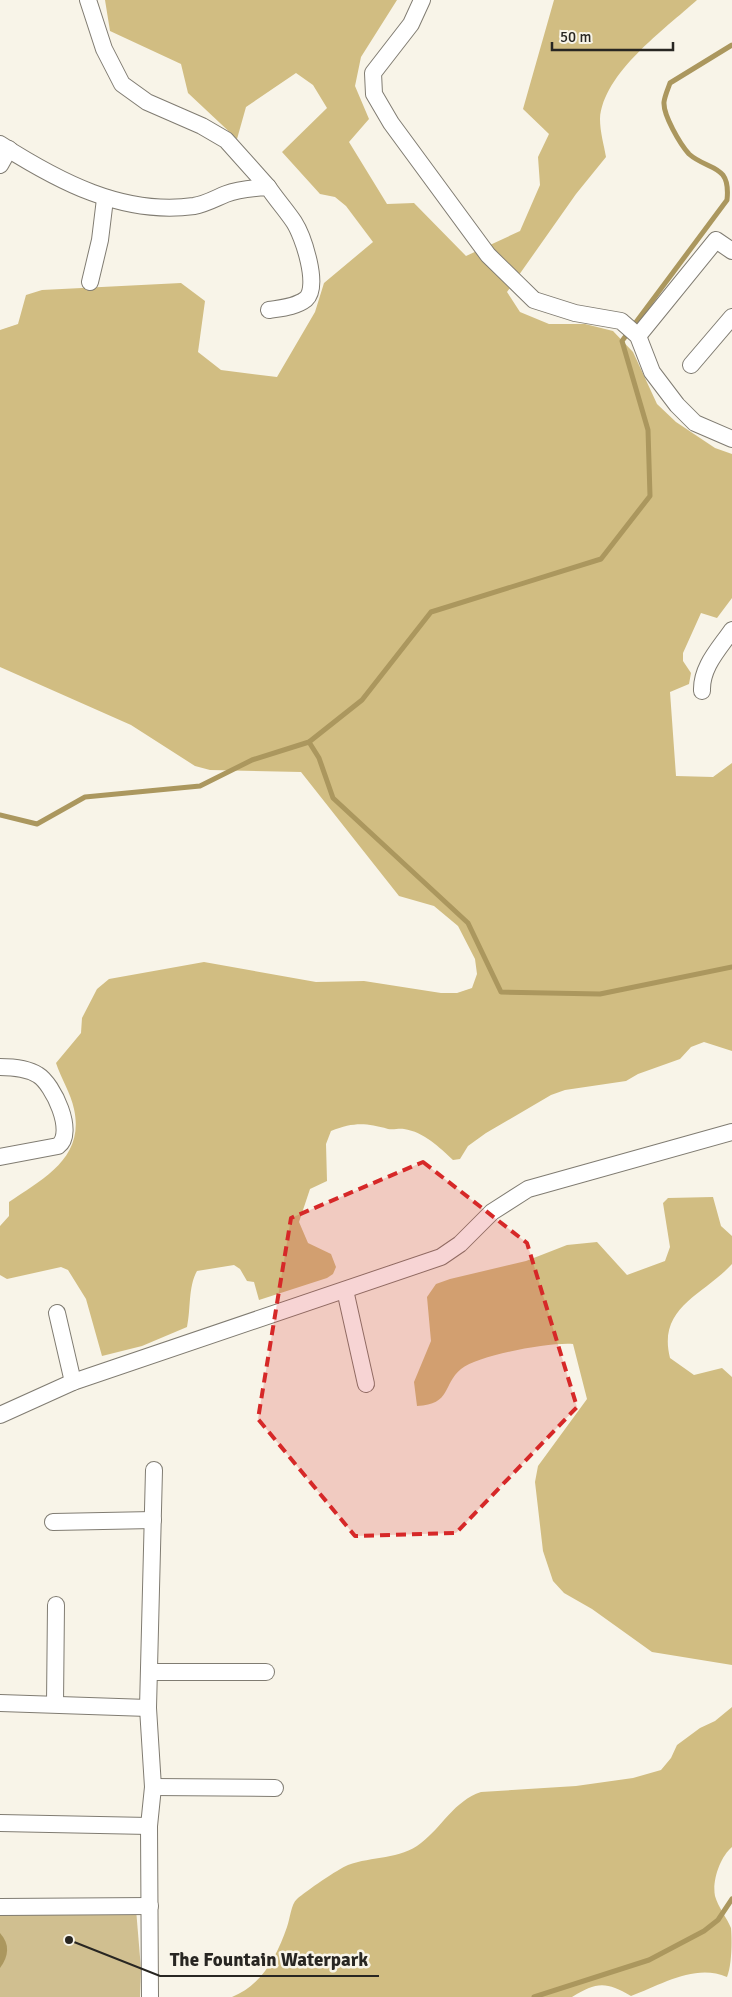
<svg xmlns="http://www.w3.org/2000/svg" width="732" height="1997" font-family="Signika,sans-serif">
	<rect width="100%" height="100%" fill="#f8f4e8"/>
	<path fill="#d0bf90" d="M136,1909l5,60 -1,28h-140v-86z"/>
	<g fill="#d1bd82">
		<path d="M105,0h292l-36,57 -6,29 14,33 -20,23 38,62 27,-1 52,53 54,-25 20,-46 -2,-28 11,-23 -26,-25 31,-109h143c-32,29 -94,73 -97,119 0,13 4,26 6,38l-30,37 -69,98 13,20 29,12h36l28,7 20,21 24,52 19,18 39,26 17,6v144l-15,20 -16,-5 -18,40v8l8,12 -2,11 -19,8 6,84 37,1 19,-14v288l-28,-9 -13,5 -11,12 -42,15 -12,7 -61,9 -14,5 -65,38 -18,13 -8,13 -7,1c-14,-13 -29,-28 -49,-31 -5,-1 -10,1 -16,0 -22,-6 -34,-7 -57,2l-5,13 1,37 -17,8 -11,33 9,21 23,11 5,13 -3,7 -6,4 -68,22 -5,-18 -7,-1 -7,-12 -6,-4 -37,6c-9,16 -6,38 -10,56l-45,19 -40,10 -16,-57 -18,-29 -7,-3 -54,12 -7,-4v-49l9,-10v-14c34,-23 76,-44 65,-93 -3,-15 -13,-31 -18,-46l25,-30 1,-15 15,-29 12,-10 95,-17 112,20 48,-1 77,12h16l15,-5 5,-14 -2,-15 -17,-33 -24,-20 -35,-10 -98,-124 -91,-2 -15,-4 -64,-41 -131,-58v-337l18,-6 8,-29 16,-5 139,-7 24,18 -7,51 23,18 56,7 38,-65 9,-29 49,-41 -27,-36 -11,-9 -15,-3 -38,-42 45,-44 -14,-23 -17,-12 -50,34 -9,32 -49,-46 -7,-29 -71,-33z"/>
		<path d="M713,1197l8,29 11,10v28c-28,31 -75,43 -62,94l24,17 28,-7 10,9v288l-80,-13 -60,-43 -28,-16 -11,-12 -10,-30 -8,-69 3,-16 49,-67 -14,-55c-23,-2 -94,11 -112,25 -19,16 -9,35 -44,37l-3,-24 17,-41 -4,-44 9,-13 14,-5 76,-18 41,-16 30,-3 30,33 38,-14 5,-14 -7,-44 5,-5z"/>
		<path d="M732,1707v140c-12,10 -20,34 -17,49 3,11 12,22 16,32 1,12 1,37 -4,49 -32,-14 -66,8 -96,19 -25,-15 -35,-14 -59,1h-340c30,-12 45,-41 55,-70 3,-8 4,-23 10,-28 9,-8 41,-30 51,-34 24,-9 52,-5 73,-22 22,-17 33,-42 60,-51l95,-6 57,-8 28,-8 10,-12 6,-13 23,-17 15,-7z"/>
	</g>
	<path fill="#ab975e" d="M0,1933c10,11 9,23 0,35z"/>
	<g fill="none" stroke-linecap="round" stroke-linejoin="round">
		<g stroke="#ab975e" stroke-width="5">
			<path d="M309,742l10,16 14,40 135,125 33,69 99,2 132,-27"/>
			<path d="M0,815l37,9 48,-27 115,-11 52,-26 57,-18 53,-42 69,-88 170,-53 49,-63 -2,-66 -26,-89 105,-141c4,-37 -19,-29 -38,-46 -9,-10 -26,-39 -25,-52 1,-7 4,-13 6,-19l62,-38"/>
			<path d="M534,1997l115,-37 55,-29 14,-11 14,-21"/>
		</g>
		<g stroke="#807c72" stroke-width="18">
			<g id="minor">
				<path d="M88,0l16,49 18,35 25,18 55,24 24,14 42,47"/>
				<path d="M422,0l-11,24 -38,49 1,21 17,29 97,132 46,45 41,13 46,8 17,15 14,36 25,33 18,18 37,16"/>
				<path d="M0,144c58,37 123,72 194,62 12,-2 22,-8 32,-12 13,-5 28,-6 42,-7 8,12 18,23 26,35 9,14 26,64 12,77 -10,8 -25,9 -37,11"/>
				<path d="M0,165l9,-16"/>
				<path d="M90,282l10,-42 5,-41"/>
				<path d="M638,336l78,-96 16,11"/>
				<path d="M691,365l41,-48"/>
				<path d="M702,691c-1,-24 17,-42 30,-61"/>
				<path d="M0,1067c12,0 27,1 38,8 15,9 38,58 20,71l-58,11"/>
				<path d="M345,1290l21,94"/>
				<path d="M57,1313l16,69"/>
				<path d="M0,1415l73,-33 368,-125 19,-13 32,-32 36,-23 204,-57"/>
				<path d="M53,1522l100,-2"/>
				<path d="M150,1672h116"/>
				<path d="M0,1703l148,5"/>
				<path d="M55,1703l1,-98"/>
				<path d="M153,1787l122,1"/>
				<path d="M0,1823l149,3"/>
				<path d="M0,1907l150,-1"/>
				<path d="M150,1997l-1,-171 4,-39 -5,-79 6,-238"/>
			</g>
		</g>
		<use href="#minor" stroke="#fff" stroke-width="16"/>
	</g>
	<path fill="#d62828" fill-opacity="0.2" stroke="#d62828" stroke-width="4" stroke-dasharray="10 6" stroke-linejoin="round" d="M423,1162l104,81 50,164 -121,126 -101,3 -97,-117 33,-201z"/>
	<path fill="none" stroke="#282622" stroke-width="2" d="M69 1940L160 1976H379"/>
	<circle fill="#282622" stroke="#f8f4e8" stroke-width="2" cx="69" cy="1940" r="5"/>
	<g font-size="19" text-anchor="middle" font-weight="bold" fill="#282622" stroke="#f8f4e8" stroke-width="5" stroke-linejoin="round" paint-order="stroke">
		<text x="269" y="1966">The Fountain Waterpark</text>
	</g>
	<path d="M552 42v8h121v-8" fill="none" stroke="#282622" stroke-width="2.5"/>
	<text x="560" y="42" font-size="15" fill="#282622" stroke="#f8f4e8" stroke-width="4" paint-order="stroke">50 m</text>
</svg>
